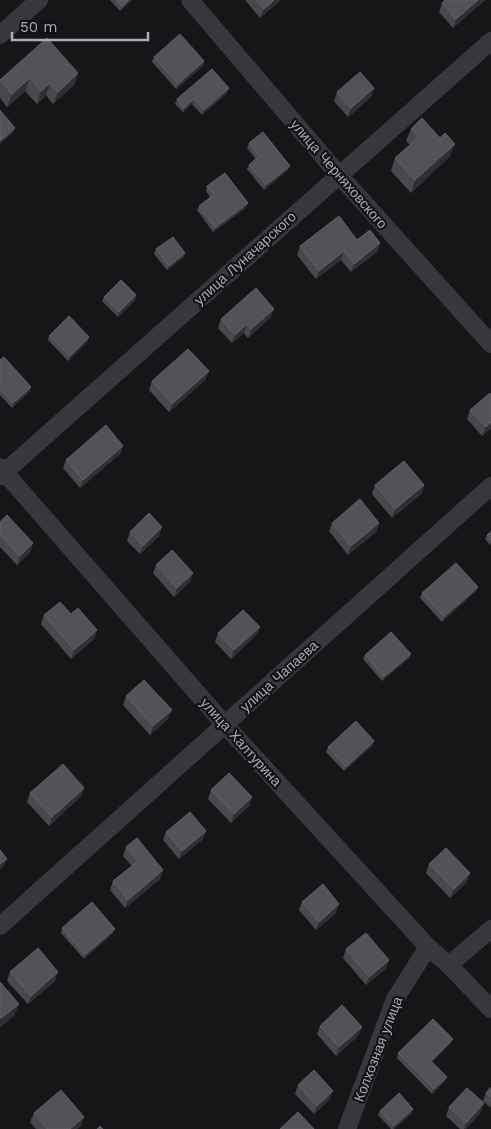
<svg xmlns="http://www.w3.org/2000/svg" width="491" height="1129" font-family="'Work Sans',sans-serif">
	<rect width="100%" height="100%" fill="#161618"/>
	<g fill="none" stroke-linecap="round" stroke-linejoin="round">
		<g stroke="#37383d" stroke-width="18">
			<path d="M190,0l149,175 152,169"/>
			<path d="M0,35l39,-35"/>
			<path d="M0,467l225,258 203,222 21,18 42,44"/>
			<path d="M0,476l491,-435"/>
			<path d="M0,926l491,-440"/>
			<path d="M449,965l42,-36"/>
			<path d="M347,1129l48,-130 33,-52"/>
		</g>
	</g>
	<g fill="#47494d">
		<path d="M110,0h22l-12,11z"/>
		<path d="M245,0h36l-21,18z"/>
		<path d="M445,0h40l-32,28 -14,-16 3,-9z"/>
		<path d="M154,57l50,4 -1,5 -27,23 -24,-27z"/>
		<path d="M78,73l-4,12 -21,19 -7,-9 -9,9 -12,-13 -18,16 -7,-9v-18z"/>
		<path d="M374,88l-3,9 -23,20 -14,-16 3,-9z"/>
		<path d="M227,93l-25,22 -10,-11 -9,8 -8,-8 2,-5z"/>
		<path d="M411,129l29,9 10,18 -39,37 -20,-22 4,-13 15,-13 -4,-4z"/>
		<path d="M249,143l39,27 -24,20 -17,-21 2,-4 7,-6 -9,-11z"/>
		<path d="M207,186l39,22 -33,24 -16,-22 2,-4 11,-9 -4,-6z"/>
		<path d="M357,240l23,3 -3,9 -26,20 -10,-12 -25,19 -19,-24 3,-9z"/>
		<path d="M156,249l28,8 -17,13 -13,-16z"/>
		<path d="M136,295l-1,5 -17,17 -16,-16 2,-4z"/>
		<path d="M271,317l-23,21 -4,-5 -12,10 -14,-15 3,-9z"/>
		<path d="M49,336l39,5 -20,20 -20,-21z"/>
		<path d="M0,360l31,27 -1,4 -18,17 -12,-13z"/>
		<path d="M209,371l-4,9 -36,32 -20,-22 3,-9z"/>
		<path d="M470,410l21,18 -9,8 -15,-17z"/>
		<path d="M123,446l-3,8 -40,34 -17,-20 3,-8z"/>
		<path d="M375,485h49l-3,9 -29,24 -20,-24z"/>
		<path d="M0,522l33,21 -3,9 -13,13 -17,-18z"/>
		<path d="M332,523h47l-3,9 -28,23 -19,-24z"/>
		<path d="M491,531v15l-6,-7 2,-4z"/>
		<path d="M130,532l29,4 -19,18 -13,-13z"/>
		<path d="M156,565l34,17 -16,15 -21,-24z"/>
		<path d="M476,591l-34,31 -22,-24 2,-5z"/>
		<path d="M71,614l26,16 -3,9 -23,20 -30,-35 3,-9z"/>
		<path d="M260,627l-4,8 -25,24 -16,-17 3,-9z"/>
		<path d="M411,654l-2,4 -27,23 -19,-22 2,-4z"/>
		<path d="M126,696l42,23 -18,16 -27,-30z"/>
		<path d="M373,745l-29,26 -18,-19 2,-5z"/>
		<path d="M84,788l-3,8 -32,30 -22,-24 3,-9z"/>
		<path d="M211,790l41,7 -3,9 -18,17 -23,-24z"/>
		<path d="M206,831l-3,8 -24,20 -16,-19 3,-8z"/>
		<path d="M126,847l37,23 -3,9 -35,29 -15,-18 3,-9 19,-15 -9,-10z"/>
		<path d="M429,864l38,18 -17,16 -24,-25z"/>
		<path d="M302,902l34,11 -20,17 -17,-20z"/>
		<path d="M62,928l51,5 -29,26 -23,-26z"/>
		<path d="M346,949l40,20 -20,16 -23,-27z"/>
		<path d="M10,972l45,9 -27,23 -21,-23z"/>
		<path d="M320,1026l38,10 -22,20 -19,-22z"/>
		<path d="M451,1043l-19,19 13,19 -13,13 -35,-36 1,-5z"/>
		<path d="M298,1085l32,14 -16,15 -19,-20z"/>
		<path d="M491,1087v21l-8,-7 3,-8z"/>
		<path d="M449,1107l32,5 -15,17h-6l-14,-13z"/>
		<path d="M380,1111l32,2 -18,16h-3l-13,-14z"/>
		<path d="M34,1113l50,4 -3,9 -4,3h-41l-6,-7z"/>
	</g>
	<g fill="#2f3033">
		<path d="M129,0h3l-12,11 2,-4z"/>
		<path d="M274,0h7l-21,18 4,-9z"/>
		<path d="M478,0h7l-32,28 3,-9z"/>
		<path d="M204,61l-1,5 -27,23 2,-5z"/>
		<path d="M78,73l-4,12 -21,19 5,-12z"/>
		<path d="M30,78l-5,13 -18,16 5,-13z"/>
		<path d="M50,83l-4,12 -9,9 4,-13z"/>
		<path d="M229,88l-2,5 -25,22 2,-5z"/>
		<path d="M374,88l-3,9 -23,20 3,-9z"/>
		<path d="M194,99l-2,5 -9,8 1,-4z"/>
		<path d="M15,128l-1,4 -14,12v-3z"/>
		<path d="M455,144l-5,12 -39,37 4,-13z"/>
		<path d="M290,166l-2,4 -24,20 2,-5z"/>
		<path d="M248,203l-2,5 -33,24 2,-4z"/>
		<path d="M380,243l-3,9 -26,20 3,-8z"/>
		<path d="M344,251l-3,9 -25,19 3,-8z"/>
		<path d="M185,253l-1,4 -17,13 2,-4z"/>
		<path d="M136,295l-1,5 -17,17 1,-5z"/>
		<path d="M274,309l-3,8 -23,21 3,-9z"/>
		<path d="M247,324l-3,9 -12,10 3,-8z"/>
		<path d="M89,337l-1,4 -20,20 2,-5z"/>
		<path d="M209,371l-4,9 -36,32 3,-8z"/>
		<path d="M31,387l-1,4 -18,17 1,-5z"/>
		<path d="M491,422v6l-9,8 4,-9z"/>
		<path d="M123,446l-3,8 -40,34 3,-8z"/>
		<path d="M424,485l-3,9 -29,24 3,-9z"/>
		<path d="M379,523l-3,9 -28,23 3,-9z"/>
		<path d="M162,527l-3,9 -19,18 3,-8z"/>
		<path d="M33,543l-3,9 -13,13 3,-9z"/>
		<path d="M193,573l-3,9 -16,15 3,-9z"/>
		<path d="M478,587l-2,4 -34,31 2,-5z"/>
		<path d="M260,627l-4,8 -25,24 3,-9z"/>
		<path d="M97,630l-3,9 -23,20 3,-9z"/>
		<path d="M411,654l-2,4 -27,23 2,-4z"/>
		<path d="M172,710l-4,9 -18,16 3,-9z"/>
		<path d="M374,741l-1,4 -29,26 2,-4z"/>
		<path d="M84,788l-3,8 -32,30 3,-9z"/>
		<path d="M252,797l-3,9 -18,17 3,-9z"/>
		<path d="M206,831l-3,8 -24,20 3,-8z"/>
		<path d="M7,859l-4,8 -3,3v-6z"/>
		<path d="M163,870l-3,9 -35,29 3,-8z"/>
		<path d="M470,873l-3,9 -17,16 4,-9z"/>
		<path d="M339,904l-3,9 -20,17 3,-8z"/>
		<path d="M115,929l-2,4 -29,26 1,-4z"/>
		<path d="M389,960l-3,9 -20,16 3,-8z"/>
		<path d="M58,972l-3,9 -27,23 3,-8z"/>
		<path d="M19,1004l-5,12 -14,12v-9z"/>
		<path d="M362,1027l-4,9 -22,20 3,-9z"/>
		<path d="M453,1039l-2,4 -22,23 2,-5z"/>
		<path d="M447,1077l-2,4 -13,13 2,-5z"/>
		<path d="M333,1091l-3,8 -16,15 3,-8z"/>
		<path d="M484,1103l-3,9 -15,17h-2l2,-6z"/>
		<path d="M413,1109l-1,4 -18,16h-1l1,-3z"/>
		<path d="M84,1117l-3,9 -4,3h-7z"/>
	</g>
	<g fill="#525359" stroke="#5f6168">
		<path d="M116,0h13l-7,7z"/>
		<path d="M256,0h18l-10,9z"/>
		<path d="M445,0h33l-22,19 -14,-16z"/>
		<path d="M180,34l24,27 -26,23 -24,-27z"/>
		<path d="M47,38l31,35 -20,19 -8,-9 -9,8 -11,-13 -18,16 -12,-14z"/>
		<path d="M212,69l17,19 -25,22 -10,-11 -10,9 -7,-9z"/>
		<path d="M360,72l14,16 -23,20 -14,-16z"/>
		<path d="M0,110l15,18 -15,13z"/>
		<path d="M422,118l18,20 5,-5 10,11 -40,36 -20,-22 24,-21 -8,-8z"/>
		<path d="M263,132l27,34 -24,19 -17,-20 10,-9 -10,-13z"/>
		<path d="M225,173l23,30 -33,25 -16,-22 15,-11 -7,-9z"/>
		<path d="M339,216l18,24 13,-10 10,13 -26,21 -10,-13 -25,20 -19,-25z"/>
		<path d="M173,237l12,16 -16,13 -13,-17z"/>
		<path d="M121,280l15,15 -17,17 -15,-15z"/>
		<path d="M256,288l18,21 -23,20 -4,-5 -12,11 -14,-16z"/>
		<path d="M69,316l20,21 -19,19 -21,-20z"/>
		<path d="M188,349l21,22 -37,33 -20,-23z"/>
		<path d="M4,357l27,30 -18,16 -13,-14v-29z"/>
		<path d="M490,393l1,2v27l-5,5 -16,-17z"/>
		<path d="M106,425l17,21 -40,34 -17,-20z"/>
		<path d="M404,461l20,24 -29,24 -20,-24z"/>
		<path d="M360,499l19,24 -28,23 -19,-23z"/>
		<path d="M149,513l13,14 -19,19 -13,-14z"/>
		<path d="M7,515l26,28 -13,13 -20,-21v-13z"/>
		<path d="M491,531v9l-4,-5z"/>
		<path d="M172,550l21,23 -16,15 -21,-23z"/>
		<path d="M456,563l22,24 -34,30 -22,-24z"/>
		<path d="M60,602l11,12 7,-6 19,22 -23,20 -30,-35z"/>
		<path d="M243,610l17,17 -26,23 -16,-17z"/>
		<path d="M391,632l20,22 -27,23 -19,-22z"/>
		<path d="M144,680l28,30 -19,16 -27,-30z"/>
		<path d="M356,721l18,20 -28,26 -18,-20z"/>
		<path d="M63,764l21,24 -32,29 -22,-24z"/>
		<path d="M229,773l23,24 -18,17 -23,-24z"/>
		<path d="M190,812l16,19 -24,20 -16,-19z"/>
		<path d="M137,838l26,32 -35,30 -15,-19 25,-20 -12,-14z"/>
		<path d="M446,848l24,25 -16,16 -25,-25z"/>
		<path d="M0,850l7,9 -7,5z"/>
		<path d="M323,884l16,20 -20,18 -17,-20z"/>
		<path d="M92,902l23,27 -30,26 -23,-27z"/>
		<path d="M366,933l23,27 -20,17 -23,-28z"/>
		<path d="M38,948l20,24 -27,24 -21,-24z"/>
		<path d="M0,982l19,22 -19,15z"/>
		<path d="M342,1005l20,22 -23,20 -19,-21z"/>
		<path d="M433,1019l20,20 -22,22 16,16 -13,12 -36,-36z"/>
		<path d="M314,1070l19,21 -16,15 -19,-21z"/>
		<path d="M491,1087v10l-5,-4z"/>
		<path d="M467,1088l17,15 -18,20 -17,-16z"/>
		<path d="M61,1090l23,27 -14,12h-23l-13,-16z"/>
		<path d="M399,1093l14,16 -19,17 -14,-15z"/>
		<path d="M298,1112l16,17h-34z"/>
		<path d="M100,1126l3,3h-6z"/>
	</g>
	<g text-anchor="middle" stroke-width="4.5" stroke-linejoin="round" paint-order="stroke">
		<g font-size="14" fill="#a8adb8" stroke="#111113">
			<text transform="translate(339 174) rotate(49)" y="5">улица Черняховского</text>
			<text transform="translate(245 258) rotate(-42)" y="5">улица Луначарского</text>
			<text transform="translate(279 676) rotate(-42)" y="5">улица Чапаева</text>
			<text transform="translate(241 742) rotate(48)" y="5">улица Халтурина</text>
			<text transform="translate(378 1049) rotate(-69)" y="5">Колхозная улица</text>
		</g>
	</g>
	<path d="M12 32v8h136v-8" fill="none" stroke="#a8adb8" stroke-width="2.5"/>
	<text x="20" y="32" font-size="15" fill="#a8adb8" stroke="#111113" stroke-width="4" paint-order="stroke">50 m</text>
</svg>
